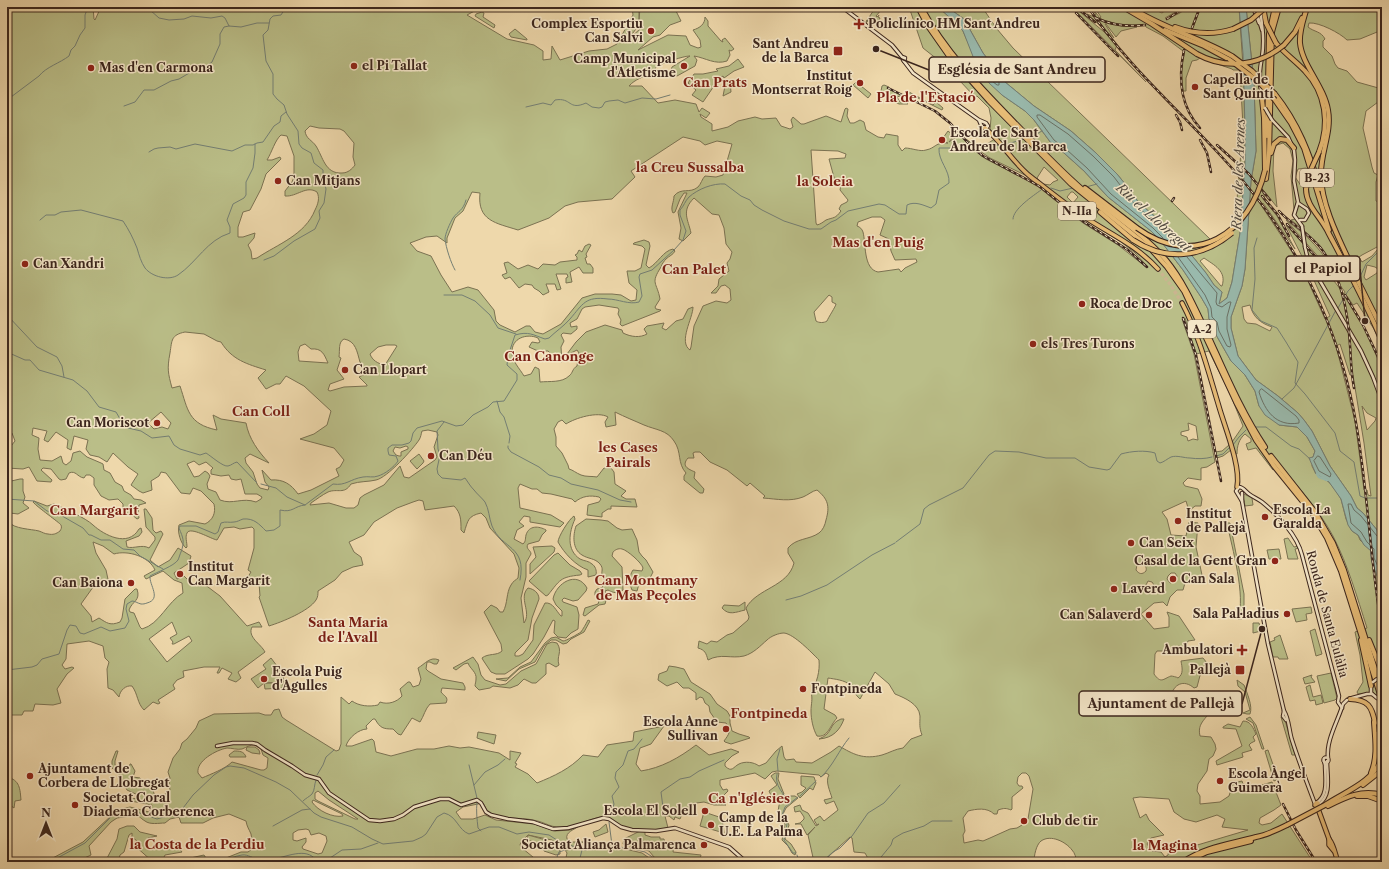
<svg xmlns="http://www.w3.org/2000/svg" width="1389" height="869" font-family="'Libre Caslon Text',serif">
	<rect width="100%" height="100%" fill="#eed8ab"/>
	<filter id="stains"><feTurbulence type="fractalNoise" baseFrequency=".005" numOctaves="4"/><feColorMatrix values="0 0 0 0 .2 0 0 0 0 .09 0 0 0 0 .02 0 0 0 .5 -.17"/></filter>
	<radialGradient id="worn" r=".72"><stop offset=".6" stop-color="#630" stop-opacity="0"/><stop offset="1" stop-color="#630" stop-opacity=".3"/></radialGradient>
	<g fill="#babe88" stroke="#7b7252" fill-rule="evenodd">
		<path d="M7,7h86l1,12 1,1 6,-13h381l-15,8 40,24 27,6 9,6v9l8,-1 1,-13 8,14 29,-9 18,-2 10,-5 16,-29 -1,-8h7v18l-13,17 16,-15 -3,-6 1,-14h34l7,14 -11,4 -10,10 -7,2 -15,13 30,-15 18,1 4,9 8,3 3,-1 -1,-7 -7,-10c7,-2 12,-6 12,-13l3,4v5l13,15 2,1 -1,-2 3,-2 9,11 -3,2 -2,-1 1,5 -3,6c-12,4 -21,-3 -33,-5l3,4 -2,6 -18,10 -5,-2 -1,-3 1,-4 18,-11c-7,0 -26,7 -33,10 -2,2 -3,6 -6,7 -7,4 -16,6 -22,13h13l16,17 17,-3 21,4 3,8 3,-4 8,5 -4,5 -6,-4 1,3 11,7v7l16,-4 10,-6 17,-4 7,2 14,-1 5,8 9,3 3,-2 -2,-7 2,-3 8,7h3l22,-8 15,6 4,-13 1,-1 2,1 -1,7 3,7h4l6,-3 4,2 2,8 12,7 6,1 2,-4 12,2v9l4,6 3,-3c7,0 15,4 21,2 10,-2 9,-8 22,-7l-4,-1 -1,-4 5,-7 6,5 -5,6 6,-4 -2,-11 15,17 1,-1 -3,-4 7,5h8v1l6,-1 9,-6 -6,-8 1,-12 -2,-10 -12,-12 -2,1 -16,-17 -2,-5 -34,-27 -14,-41h29l19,17 6,7 17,39 22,25 23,16 9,9 17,23 13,10 20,18 24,26 43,34 9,9 23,30 18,27 7,12 1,10 5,5 1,9 16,28 14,14 10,16 4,15 20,19 18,2 10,10 8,14 -2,6 -1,9 4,8 13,8 7,9 5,8 5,20 6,12 6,4 2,5 11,11 11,37v26l-3,1 3,18v63l-13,-3 -11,1 -1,-2 6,-10 -3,-27 -5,-23 12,-4c-10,-31 -19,-63 -34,-92 -14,-26 -34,-48 -53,-71l-7,5 -17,-22 -8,2 -2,-6 5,-2v-3l-6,-5c-6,5 -8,12 -8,20h-2l-3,-12 11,-16 -12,-30 -22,-45 -13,3 -11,-36 -3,1 12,35 21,108 -8,5 -6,1v12l-13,-2 -5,5 2,3 13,3 4,10 -1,7h-6l-6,5 -3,-10 -24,11 5,7 4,16 15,1 3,-14 9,1 -2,24 6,28 -4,2 -2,6h-11l-2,7h-6l-7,7 -3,9 -4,-4 -9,1 -13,11 13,15 15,-2v-10l-2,-5 12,4 16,24 -7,1 -4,10 -2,-4 -3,-1 -9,5h-13l-2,3 -1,20c7,10 9,5 17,2 1,0 6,1 7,2 6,-4 4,-11 3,-17l22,-3 4,5 -5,5 -5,19 -3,1c-10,-9 -21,-4 -23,9l2,4 5,2 14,-6 6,-6 9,2 -2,3 2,7 -5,2 5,11c-6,7 -9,11 -7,20l11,1 4,7 1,5 -3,7 -4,3 -2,12 -9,13 -1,7 3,5v8l20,-2 9,-6 4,-13 9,-2 1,3 12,3 17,-5 9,23 -7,5 -14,8 -1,5 3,2 9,-2 11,-9 31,48h-236c-1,-4 -2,-9 -5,-12 -6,-8 -21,-16 -31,-9 -5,4 -7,15 -7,21h-164l-5,-9 -11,-1 -2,-14 -2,-1 -21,19 -4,5 -11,1 -6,-27 7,-8 -8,8 -6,-11h-6l5,-1 4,-4v-2l-4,-6 -5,1 -1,-5 6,-2 2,5 6,3 8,13 3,-2 -2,1 -3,-5 6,-4 4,5 14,-11 -4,-9 -8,3 -2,-4 8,-2c-2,-7 -7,-17 -3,-23l-3,-2 -5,4 -2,-2 -42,-4 -5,1 -7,7 -10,-6 -35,7v5l3,5 4,-1 1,2 -4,4v9l2,1h-12l-10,-3 -15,2v4l-3,4h-3l-3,7 -5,-2 -1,3 -5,-4h-4l3,12c-13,2 -34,4 -47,-2 -5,-2 -9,-6 -13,-8v-2c-15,1 -28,9 -42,11 -15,2 -20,-5 -33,-7 -13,-3 -31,0 -43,-7 -3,-1 -5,-7 -7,-10l-20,4 -7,5 5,7h12l12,-4 11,5 38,4 21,7 15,-1 9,-4c-5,4 -14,6 -12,13l4,3h12l-10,5h-12l-9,-7 -24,-5 -7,7 -1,3 2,3 17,14h-323l25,-10h7l4,-3c0,-5 0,-10 -1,-15 -2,-5 -4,-7 -5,-13l-17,-7 -16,4 -10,5h-22l-2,-6 -9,2 -5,4c-6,0 -15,2 -20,-2 -5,-3 -6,-6 -12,-7l-3,2 -13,2 -6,4 -22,24 2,9 -15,7h-29l2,-2 34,-18 29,-27 5,-1 1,-4 12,-3 19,5 3,-7 -21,-4v-2l8,-1 1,-2 -13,-6 -8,-16 -7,-6v-7l4,-10h2l-3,10v4l9,5 5,-1 1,-5h1l4,7 -2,6 7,1 3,5 9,5 3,8 5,1 7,-4 3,-3 -1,-6 1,-6 -2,-6 5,-14 7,-9 2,-6 5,-4 9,-11 3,-7 15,-7 45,-1 6,2h6l3,-5 5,-1 3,8 4,3 50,31 3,-1 2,-6v-47l8,7 3,-3c7,5 17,6 26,4l2,-3c8,3 17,0 22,-6l-2,-7 8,-7h2l3,5 6,-2 2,-6 -3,-11c7,-4 12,-12 21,-8l-2,4h-3l-4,-2h-3l-1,7 2,2 13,8 22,4 2,4v3l-23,-2 -1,4c3,4 8,5 5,11l-16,1c-5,5 -6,12 -10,18l-8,-4 -11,17 -3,-1 -5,-5c-10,0 -13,-1 -18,-10h-2l-7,7 1,3c-8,0 -19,9 -21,17h6l20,-7 2,2 2,11 15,4 26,-7h17l15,-3 11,2 9,-1 30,6 11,7v-9l11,2 -6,10 2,1 -2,3 13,7 9,9c17,-7 33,-14 46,-28l15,2 9,-12 26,-4 1,-9 30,-6 -13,18 -11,4 -4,16 5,7c20,-3 38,-13 55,-26l13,10 22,-6 8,3 -7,4 -7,7v3c7,7 8,1 14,-2 6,-3 15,-2 20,2l7,-3 10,-12 6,-5 2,11 2,3 8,-1 2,3 16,1 19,-11 8,-6c14,8 24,14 43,9 7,-2 13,-6 21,-7l8,-9 11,-4c-3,-8 -2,-11 -2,-19 -1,-12 -15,-18 -25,-22l-6,-10 -14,-12 -15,27c-5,-4 -6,-9 -10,-14 -5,-5 -16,-6 -22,-7l-4,31 11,6 2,3c-7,7 -9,20 -20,18 -4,-7 -6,-17 -6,-25 0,-7 2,-12 0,-19 6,-9 9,-21 8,-32 -7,-7 -25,-26 -35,-27 -5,0 -13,3 -17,7 -7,6 -13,13 -23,16 -13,3 -23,-3 -36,4 -2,-7 -3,-10 -10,-12l1,-7 8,3 4,-3 6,1 10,-7 6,-2 15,-13 1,-3 -3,-9c11,-20 42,-21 48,-45l-6,-10v-5c8,-10 21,-8 31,-15 4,-3 6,-8 7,-13 4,-14 2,-21 -9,-30 -5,1 -9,5 -14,7 -13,5 -26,2 -40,1l2,-2 -15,-13 -3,3 -20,-16 -17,-8 -10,-10h-5l-2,1 1,5h-6c-7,8 0,11 7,14l-1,6 10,11 -1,4h-3l-16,-13v-4l2,-3c-9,-10 -4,-21 -12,-32 -7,-11 -18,-11 -30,-16 -9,-4 -19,-8 -29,-13l1,13 -10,2 -1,-5 3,-5c-10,-6 -33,1 -42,7l-4,-4 -4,2 -4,7 2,8v9l6,7 6,12 1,4c4,1 7,4 12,6 5,2 11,1 16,2l7,-9h7l3,4 1,12 11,7 -5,5 5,3h9l2,8 -26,-1v3h-3l-6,4v4l-15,-2 1,-10 11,-3 2,-3 -2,-2c-9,-2 -17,-1 -24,5l-3,-3 -21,-5 -9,-1 -5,-4h-5l-12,-5 -2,4 2,20 31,7 13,8 -4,4 -30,-5v-5l-6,-1 -5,6 5,4 -7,4 -3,9 9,5c3,-3 2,-4 3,-9 3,-10 13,-9 20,-5v1l-4,4 -3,6 -11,3c-3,5 3,6 3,10l-5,9v14l-5,21 3,25c8,-11 -6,-25 4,-35 6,1 11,5 11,11l-7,19 -4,22 -13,13v3h4l4,-2 10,-14 1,-15 11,-22c8,-1 11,8 16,13h1v-5l-6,-6 -3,-6c3,-16 24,-29 34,-11l-1,3 -8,9 -5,1 -9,-3 -2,2 1,2 14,5 2,8 -1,14 -7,4 -5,5 -8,-1 -4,-4 1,-12 -2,-1 -9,17 -11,17 -5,5 -23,15h-9l-5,-2 -8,-12 -1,-2c6,-5 15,-2 20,-7l-1,-7 -17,-32 7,-7 6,3 3,4h3c5,-9 3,-19 8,-27 2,-4 5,-5 7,-7l1,-10 -5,-14 -24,-26 -4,-10 -5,-5c-13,3 -13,7 -17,20l-3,-3c0,-10 0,-17 -7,-24l-29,4 -2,-9 -4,-1 -6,2 -16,6 -23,14 -10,13 -15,7 5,10 7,5 2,8 -10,2 -11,5 -7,8 -17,11c0,3 0,6 -2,9 -7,11 -34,22 -47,26l-10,-29 1,-1 -1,-13 -13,-3 5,-8 -3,-2 6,-22v-19l-2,-2 -12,2 -6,-2 -10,1 -7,12c-6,-1 -27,-14 -30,-7 -2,4 0,9 0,14l-1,1c-5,-4 -9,-16 -7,-23l10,-4 16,3c8,-4 11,-11 9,-20l-13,-13 -8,-3 -3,6 -9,-1 -15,-20 -5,-1 -2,4 -8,5 1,9 -9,3 -4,-2 -8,-6 7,-11 -10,-7 -15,-14 -6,9 -8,-5 -9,-2 -4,-6 2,-9 -14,-4 -3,14 -4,-2 1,-8 -12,-8 -8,10 -4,-2 3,-9 -14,-3 -1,7 7,3 -1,11 2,11 12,1 9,-5 2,7 3,2 5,-4 2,-8 7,-2 7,6 14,6 2,1 1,6 6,3 5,9 7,4 2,5 7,4 3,4 7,1 5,3 -7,2 -1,7 1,6 -2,1 -7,-6 -13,2 -4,2 -1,-2 2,-3 1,-3h7l1,-2v-3l-5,-5 -9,1 -8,-4 -7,-11v-7l-4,-3h-4l-2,3c-7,-1 -8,-8 -15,-5l-3,6 -5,1 -2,-1 -8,-10 -8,-1 -2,2 11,10 -1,2 -14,-1 -8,-14 -6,2 -16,-1v-25l4,3 4,-5 -3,-8 -4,-2 2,-9 -3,-2zM310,126l9,2 21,1 4,2 10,12 -1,14 2,8c-3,4 -7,8 -13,8 -17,1 -19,-16 -26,-27 -4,-6 -10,-7 -11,-15zM281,135l6,1 7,20v21l-2,5 -7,9v5c12,1 21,-11 32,-4 3,6 1,12 -2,18 -10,25 -37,34 -58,48l-5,1 -1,-8 -3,-6 6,-7 1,-5 -12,4h-5v-10l5,-15 7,-2 11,-21 5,-15 15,-15 -1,-2 -8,3h-5c5,-8 8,-20 14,-25zM683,137l17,4 5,4 12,-4 15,3 -9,31 -7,2 -11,-1c-3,3 -4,8 -7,11 -8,7 -17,0 -24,9 0,6 -4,12 -1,17l2,-1 5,-13 4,-6h3l-9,19 3,16 -2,11 4,2 8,-8c-3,-14 -10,-22 3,-35l18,16 7,1 5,13 2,16 6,8 -2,7 -3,4 2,8 -10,8 -1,7 -7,7h5l5,-7 4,-1 5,4 1,11 -4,3 -11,-2 -13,5 -9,20 -3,21 -1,3c-12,-8 3,-32 3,-43l-5,2 -5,10 -7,2 -10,9 -4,-2 2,-5 -17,3 -3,3 3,5c-7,4 -16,3 -24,-1l-1,-3 -17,-5 -19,7 -10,10 -9,12 1,4 3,-5 6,-3 2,3 -2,13c-5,3 -4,7 -8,10 -7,7 -20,5 -29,6l-1,-13 -4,-2 -4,7 -7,2c-4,-7 -12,-15 -12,-23 -1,-15 15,-20 26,-15l2,4 -2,1 -6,-1 -3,5 9,4h10l11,10 3,1 -1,-15 3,-6 -3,-6 2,-2 8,1 6,-5v-3l-6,1 -1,-4 7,-4 5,-10 3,-2 14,-2 19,3 1,2 -1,4 3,6 -1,4 2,2 38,-15 1,-1 -5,-1 -1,-2 5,-8c-3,-17 -10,-15 1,-32 1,-3 3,-6 5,-8 3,-3 7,-4 9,-8l-2,-2c-10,2 -15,14 -24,19l-3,-3 4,-19 -1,-4 -5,-2 -10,3 -1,1 9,2 3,3 -4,19 -6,3h-8l2,12 8,7 -1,10 -5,1 -10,-6 -9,-1h-17l-13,4 -21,26 -18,10 -8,-2 -5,-6h-4l-11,6 -15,-7 -4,-4 -2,-11 -16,-20 -10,-3 -16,5 -11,-17 -10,-19 -14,-5 -7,-8 16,-6 11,-1 10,7v-5l8,-20 8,-7 9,-19 8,1c-3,28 16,30 38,37l31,-12 16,-12 13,-4 34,-3 23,-22 -4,-6zM977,149l13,9 39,19 56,43 36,22 14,11 12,13 -1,1 -28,-22 -35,-22 -43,-35 -15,-9 -39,-20 -11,-8zM811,150l27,1 8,3 -1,4 -16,1 6,22 7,-2 -2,11 8,10 -1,2 -6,3 -2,4 2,2c-6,8 -7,6 -15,9 -3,2 -5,4 -9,5l-1,-2zM1044,167l14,13 -5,2 -3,3 -7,-1 -6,-6zM1071,192h2l5,5 -5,6 -6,-6zM872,217h9l4,3 -5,15 9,4 2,12 4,9 21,-1 1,3 -12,6 -4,4 -2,-3 -21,3c-15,-3 -12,-29 -15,-40 -1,-3 -3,-5 -6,-6l1,-4zM829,295l3,2v5l4,2c0,2 -8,14 -9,17 -3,2 -8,2 -11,0l-2,-9zM185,332l19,2 13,7 4,1c11,18 26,22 45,28l-8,8 8,11 10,-5h4l6,-8 18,10 27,25 -4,14 -13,9 -14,5 34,9 10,12 -4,7 -4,2 3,7 -28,14 -13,4c-7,-10 -15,-15 -27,-14l-9,-10 3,12 4,5 -1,3 -8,-2 -3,-4 -4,-12 -7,-9 -1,-5 5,-4 19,9c-11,-12 -20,-24 -23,-40l-25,-4 -8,-4 4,15c-29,-6 -29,-20 -37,-44l-8,2c-4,-15 -5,-19 -2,-35 2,-13 1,-18 15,-21zM344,339c12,2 13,13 16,23 2,5 5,7 5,12l-6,3 8,8v1l-23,1 -14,4 -2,-1 2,-6 14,-5 -7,-9 4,-12 -2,-1c1,-7 -1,-15 5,-18zM305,344l6,5c11,-1 13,5 17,14l-29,-2 -1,-9 2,-6zM386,345h9l2,1 -12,19c-7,-1 -13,-5 -15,-11l8,-7zM161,412l10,11 -3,6 -6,-2 -8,2 -6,-6zM1188,423l8,3 2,14 -5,-1 -5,2 -1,-4 -6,-2v-3l8,-2zM428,430l9,2 1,3 -4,12 3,10 -2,3 -26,18 -5,-1 -4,-11 -16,19 -20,10 -4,3 -2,7 -4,3h-8l-17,-5 -19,2 1,-2c6,-4 11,-8 17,-11 10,-4 16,3 23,-8 9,-3 17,-2 25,-4 11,-2 37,-31 43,-40 2,-3 2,-6 3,-9zM406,446l2,1v2l-7,3v4h-2l-3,-1 -3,-4 2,-4 5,1zM194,461l5,4 7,-3 7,6 -2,2v4l10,2 8,-1 2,4 5,1 5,-1 4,15h12l5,3 -1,2 -5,3c-14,-5 -23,3 -36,-2l-4,-8 -8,-3 -1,-5 3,-8 -2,-3 -3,-2 -6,5 -5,1 -7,-13zM1141,564c4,1 6,3 5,7 -4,4 -7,3 -10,-1l1,-5zM1171,573h4l2,3 -2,5 -5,2 -3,-4 1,-3zM1148,581l4,1 2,3 -2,7h-4l-3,-2 1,-5zM254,745l7,4 2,6 5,3 -1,10 -3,2h-3l-29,-8c-7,7 -21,12 -30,16l-4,-5c-2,-12 18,-23 29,-25 5,0 10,2 15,1 5,-2 8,-4 12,-4zM1022,773h4l3,3 4,13 -5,30 -6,6 -5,3 -7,1 -20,9 -7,3 -5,-1 -14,3 -1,-8 2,-4 -2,-13 5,-7c8,-2 19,-4 26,3h3l1,-4c6,-2 8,-2 13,0l1,-1v-12l11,-9 -1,-2h-3l-2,-3 1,-6zM318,791l11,9 29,19h-3l-37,-18 -3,-2v-6zM1140,797l29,2 5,13 10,7 12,3 21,-7 8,4 -3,8 26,3 -54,16 -4,-3 -11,7 -3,-3 -7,3 -1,5 -3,2 -4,-5 -9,-1 -5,-7 4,-6 13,-3 -15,-15 -3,-6 -6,4 -7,-20zM313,800l29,14 1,2c-10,2 -25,-5 -31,-14zM306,829l3,1 2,5 8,-2 7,3 1,5 -5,12 -4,1 -15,-5 -1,-2 4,-5v-4l-9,3 -4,-1v-7l5,-3z"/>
		<path d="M876,7l6,2 -6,7 1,1 2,-2 -1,2 2,1 -2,4 -4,-3v2l-4,-3 -4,5 4,-6h1h-1l-5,6z"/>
		<path d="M947,7h35l15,22 16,19 198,192 14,-8 10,-8 8,-97 -3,-57h-7l-1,-1 -32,-11 -3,2 -5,1 -6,17v13h-3l-2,-20 4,-21 -1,-1 -1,2 -20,-15 -17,-9 -1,-2c-18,1 -36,-1 -53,-10h4l-4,-7 8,10 1,-1 -7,-10h55l13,6 8,-6h14l-19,11 2,1 13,-6 8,-6h11l-7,20 1,1 8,-21h38l5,73 1,84 -5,69 -8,49 -5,16 -8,6 3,-12 -8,-7 -8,-12 -35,-43 -32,-27 -9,-13 -13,-16 -21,-21 -25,-22 -37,-25 -29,-24 -22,-29 -19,-34zM1204,258c10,7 23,13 18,28h-1l-21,-25z"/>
		<path d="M1072,7h2l29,24 14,14 -2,5 31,32z"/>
		<path d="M1246,7h136v23l-22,9 -13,1c-7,-7 -28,-18 -38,-17l-1,4c6,5 13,4 17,12l-2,2v6l9,9 3,8 3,4 9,3 10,11 25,7v10l-16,12 -3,17 9,39 2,6 4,2 -2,7v19l6,2v70l-3,4 1,11 -1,5 3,5v63l-5,-11 5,-2 -8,-19 -17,-26 -4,2 -6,-9 -1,1 19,32 17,40v167l-19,-23 -6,-5 -6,-12 -21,-30 -18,-35 -8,-11 -6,-7 -20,-17 -22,-16 -18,-24 -7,-28v-11l11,-31 3,-17 6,-88 5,-30 -2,-68zM1283,143l7,6 3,12 -2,15 3,34 -1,4 2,5 -4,1c20,15 37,31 46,55l-2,1c-10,-25 -29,-41 -49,-56l36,41 23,31 -1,2 -26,-34 -32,-35 27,53 17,38 -5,3 -22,-49 -11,-18 -31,-47 2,-2 3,4 29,42 -18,-33 -14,-17 2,-2 -2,-4 1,-2 13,16 -4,-36 1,-25zM1306,168l6,14 -10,5 -7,-10 3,-8zM1377,247l1,2 -6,7 -10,6 -3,-5 3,-2zM1367,265l8,2 3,2 -1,4 -11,7 -2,-3zM1250,305c3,12 10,18 22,22l-2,4 -14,-7 -9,-1 -3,-4 -2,-12zM1340,344l10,31h3l11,68 7,53 -3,-1 -1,-5h-3l-9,-69 -19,-75zM1362,406l5,7 9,5 -1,3 -8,9z"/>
		<path d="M482,12l2,1 -1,4 12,8 -1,3 -19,-12 1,-2z"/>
		<path d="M1087,14l24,10 26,3 -16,4 -5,6 -10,-13h-1l9,14z"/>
		<path d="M515,29l12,10v1l-16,-3 -2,-3z"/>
		<path d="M738,59l6,8 -10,4 -10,7 -1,-2 -3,2 1,1 -7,7 -11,16 -11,-7 4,-5 -8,-7 6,-9h9l15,-3 -2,-2 13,-3z"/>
		<path d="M726,81l4,1 1,10 -8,4z"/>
		<path d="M856,82l15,12 -3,4 -15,-13z"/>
		<path d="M884,85l5,2 -1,2 22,10 -1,2 -9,-5 -3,1 3,5 7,1 1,1h-9l-16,-8 -2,-5 1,-5z"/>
		<path d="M909,92l24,13 3,-3 7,6 -1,2 -34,-17z"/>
		<path d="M589,244l2,1 -5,9 1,3 -2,1 2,6h3l3,4v5h-10l-4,-6 -9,5 2,10 -6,1v-5l2,-1 -1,-3h-11l5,15 -4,1 -2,-6h-9l3,8 -6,3 -4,-4 -5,-3 -2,-3 -7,-1 -6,4 -9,-11 -5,2 -3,-4 5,-2 -3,-10 4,-1 10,7 10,-4 10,4 5,-5 12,1 5,-3 17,-2v-3l-2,-2 2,-1 2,-4 3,2 3,-6z"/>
		<path d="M1229,445l2,5 -8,6 -6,2 -2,-6 7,-1z"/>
		<path d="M419,454l5,7 -1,2 -6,6 -7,-8z"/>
		<path d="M20,479h3v12l2,6 -2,6 6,5 -11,6 -8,-1 -1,9c5,7 22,7 30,9 3,1 6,3 9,3 5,1 8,0 12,-3 1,-2 2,-3 1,-6 -1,-2 -24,-18 -28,-23l1,-1 13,5 7,-2c9,4 32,14 39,21 11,10 35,23 46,4l2,-1 1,4 -3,4 -13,5 1,6c7,2 15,-3 22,1l6,-8v-3l-9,-10 -2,-18h2l6,9 1,12 3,3 5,-2 2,3 -13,26 8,7 12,-7 8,-12 13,8 -2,7 -15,10 3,6 7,-3 9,9 7,-4 20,15 27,30 12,-4 3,5h-10c-5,10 9,17 13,25l-27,20 3,6 -5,4 -8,-3 4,-6 -10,-5 -3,5h-2l3,-6h-16l-21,4 1,6 -7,3 -4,5 2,4 -17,11 2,3 -2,1 -5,-2 -9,8c-7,-7 -6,-16 -12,-24 -6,-1 -12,4 -13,11l-6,-7 -5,-2 -1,-19 2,-7 -4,-4 -2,-12 -14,-5 -22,3 -1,15 -4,6 3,4 7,-2 2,1 -7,6 -10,15 4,14 -8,2 -18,-1 -2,7h-9l-2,4h-15v-233zM93,542l10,4 11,8c13,-4 35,2 41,16l-11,6 2,3 17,-8 11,9 8,3 1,10c-16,9 -23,31 -41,36l-2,-2 -6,-14 -4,-1 -1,-2c3,-9 12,-9 8,-21h-2l-10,10 -3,19 -2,4c-10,4 -13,1 -21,-4l-7,4 -1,-6 -10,-12 15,-21 13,1 -3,-14 -10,-17zM172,622l5,12 -7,4 3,4 -1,2h2l15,-8 3,5 -25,21 -18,-23z"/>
		<path d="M1244,494l8,4 1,7 -8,1 -2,-11z"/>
		<path d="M574,516l1,3c-6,13 -9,31 5,40 4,2 9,2 12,5 3,2 5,6 4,11l-8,2v-7c-12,-4 -24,-17 -30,-28 0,-5 11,-23 16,-26z"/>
		<path d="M586,519l15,1 7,1 9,7 5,2 10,-1 5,11 2,12 3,4 4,4 7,12 -3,6 -11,6 -2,7 -5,-1c-3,-7 -3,-14 1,-20l9,1 1,-3c-1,-5 -16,-18 -21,-19 -4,-1 -7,1 -9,3l-1,4 10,11 1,23c-5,4 -10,3 -15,0l-3,1 2,6 -2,7 -6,1 -14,11 -2,-1 2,-7 13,-4 1,-3 -4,-6v-3l2,-3 5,-1 3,-7c-1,-2 -3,-3 -3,-5 -1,-5 2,-7 -2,-12 -5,-6 -12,-5 -18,-9 -10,-6 -9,-20 -6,-29z"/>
		<path d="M1227,523h3l14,71v11l-2,14h-4c8,-24 -6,-71 -11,-96z"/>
		<path d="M1288,538l6,9 5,-1 1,2 -5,1 3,10h-10l-4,-20z"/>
		<path d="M552,546l3,2 -1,4 -24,22v-10l6,-7 -3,-10z"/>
		<path d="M1279,549l2,10h-12l-2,-9z"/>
		<path d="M558,553l12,12 10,6 2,3 -2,1c-20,2 -20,5 -32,20l-2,1 -17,-15 25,-26z"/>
		<path d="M745,602v8c-9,2 -16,6 -23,-2l2,-3 15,1z"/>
		<path d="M1311,607l1,6 -6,1 1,6 -11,2 -4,-13z"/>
		<path d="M588,620l2,1 -6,11 -13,7 -4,4 -4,1 -7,-4h-5l-7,6 -9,16 -16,7 -13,12 -10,-2 12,-1 12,-11 11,-5 14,-19 6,-5 5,-1 7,4c3,0 15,-7 18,-9 2,-3 5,-8 7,-12z"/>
		<path d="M1253,623h6l2,8 -8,2z"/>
		<path d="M1315,629l7,25 -6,2 -6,-25z"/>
		<path d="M1280,635l8,24h-9l-1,-2h-5l-3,-15 5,-2 -1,-2z"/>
		<path d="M552,642l5,1c6,9 -1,13 2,22l-3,2 -7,-4 -3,1v10l-10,9h-4l-8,-4 -6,6 -8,3 -17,-2 -3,2 -11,2 -4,-4c0,-2 1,-4 1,-7 1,-7 -6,-10 -8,-16l-4,1 -8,6 -3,-2 20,-11 5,7 3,11 4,5 15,5 6,-1 15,-13 15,-7 11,-20z"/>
		<path d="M271,658l12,16 1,8 -19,1h18v5l-18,1 -1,-6 -6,5 -7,-9 15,-10 -3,-4z"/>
		<path d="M669,666l7,1 8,2 7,13 19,12 7,10 10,7 3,5v7l2,8 7,3 10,3 1,1 -19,6 -6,-2 -1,-1c5,-7 8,-10 2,-18l-9,-1 -7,-10 -1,-6 -4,-3 -2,-5 -3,-1 -4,3v-7l-7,-5h-6l-6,-6 -10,4 -9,-6 1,-6 8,-3z"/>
		<path d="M1331,673l6,25 -2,2 -11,3 -7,-27z"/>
		<path d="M1312,675l-1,2 4,5 -10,2 -2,-6z"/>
		<path d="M1237,680l7,5c3,8 9,21 6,29h-3l-4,-1 7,-3 -5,-18 -7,-6z"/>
		<path d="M1310,685l3,12 8,-2 2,8 -7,2 -1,-5 -5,1 -4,-14z"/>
		<path d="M1250,717l6,8 8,24h-2l-9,-26 -7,-4z"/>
		<path d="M1281,717l4,3 10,35h-3z"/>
		<path d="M841,719h3c-4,11 -11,19 -25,20 15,-6 9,-15 22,-20z"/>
		<path d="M1243,721c8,0 10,7 13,13l-3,3 2,4 -4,2 -2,2 3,5 -10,3 1,4 -3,1 -23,7 -1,-4 26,-15 -6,-17 -13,-1v-1l5,-3 12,3z"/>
		<path d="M478,732l18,3 -2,9 -17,-6z"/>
		<path d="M247,747h8l4,3 1,4 -8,-1 -6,-3z"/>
		<path d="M1268,750l10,29 -4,2 -9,-30z"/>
		<path d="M234,751c5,0 10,0 12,6h-16l-1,-2z"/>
		<path d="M775,773h4l-1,6 6,15 -4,2 -5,8 -6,-13 8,-6 -6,-9z"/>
		<path d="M801,776l13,1 2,6 -3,7 -3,-2 -10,10 -3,-4 5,-2 4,-4 -5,-3z"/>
		<path d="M7,777c13,3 13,12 14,23l-6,1 -1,7 -7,-5z"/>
		<path d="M785,796h10l3,2 -12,10 -3,6 6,11 -4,14 6,5 5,8 -1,3 -3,-2 -4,-7 -6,-6 3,-16 -4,-6 -3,1c0,-7 0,-20 7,-23z"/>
		<path d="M704,812l18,6 2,15 -24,-7z"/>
		<path d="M606,824l2,8 -13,5 -2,-5 6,-2z"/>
		<path d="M127,826h7l6,6 17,4 -9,2 -3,6 1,3 6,1 23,1 3,-2 4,5 -17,3 -2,4 6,3h-16l-19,-17 3,-4 -5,-4v-4l-3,2 -5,17 -4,3 -2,7h-13l12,-23 2,-10z"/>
		<path d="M640,831l5,1v3l6,2h9v2h4l1,5 9,2 -1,6 28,3 -1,4 -9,3h-29l-8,-5 -5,-6 -26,-7 1,-5z"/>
		<path d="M528,835l18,5 -1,5 -18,-5z"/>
		<path d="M609,845l33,8 13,9h-90l2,-9 -2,-3 11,-1 9,1z"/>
		<path d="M543,848h10l7,2v4l-4,1 -12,-4z"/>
		<path d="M204,855l2,3 -9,4h-25z"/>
	</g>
	<path fill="#99b9ac" stroke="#747e73" d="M938,7h9l17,12 19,34 22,29 29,24 37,25 25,22 21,21 13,16 9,13 32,27 35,43 8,12 8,7 -3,12 8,-6 5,-16 8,-49 5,-69v-36l-2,-74 -4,-47h7l8,76 2,68 -5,30 -6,88 -3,17 -11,31v11l7,28 18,24 22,16 20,17 6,7 8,11 18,35 21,30 6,12 6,5 19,23v52c-3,-9 -14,-30 -11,-37l-7,-6 -6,-10 -6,-4 -4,-6 -7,-26 -12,-17 -13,-8 -7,-16 4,-1 2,-6 -8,-14 -10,-10 -18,-2 -14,-10 -6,-9 -4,-15 -10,-16 -14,-14 -16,-28 -1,-9 -5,-5 -1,-10 -7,-12 -18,-27 -23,-30 -9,-9 -43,-34 -24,-26 -20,-18 -13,-10 -17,-23 -9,-9 -23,-16 -13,-12 -15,-24 -11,-28 -6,-7z"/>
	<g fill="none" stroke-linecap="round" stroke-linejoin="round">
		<g stroke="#6a7064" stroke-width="1">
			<path d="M984,65h2l13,17v3h-2l-5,-4 -9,-13z"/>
			<path d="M1163,238l-10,-10 -42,-34 -24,-26 -20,-18 -13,-10 -17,-23v-2h3l28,19 25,22 21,21 22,29 19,15 19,20"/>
			<path d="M1178,257l27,38 6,13 1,9 5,5 2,9 8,15 3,1 1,-2 -4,-16v-12l4,-15h-2l-7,5 -5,-2 -1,-3 1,-9 -30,-36"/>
			<path d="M1262,389l34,27 3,4v3c-23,4 -34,-12 -40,-31l1,-2z"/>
			<path d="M1318,456l2,1 11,17 -1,3 -11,-6 -5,-10z"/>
			<path d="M1382,538l-5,-2 -16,-20 -7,-6 -3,-6h-3l3,19 10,9 6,10 7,7v9l8,17"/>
		</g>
		<g stroke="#747e73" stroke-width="1">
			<path d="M141,7l9,3 9,8 10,2 15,-1 8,-3 19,2 11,-2 3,2 4,8 12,1 16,-4h12"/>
			<path d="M578,8v-1"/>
			<path d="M7,100l32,-24c7,-9 21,-13 30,-20l2,-6 4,-4 5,-11 5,-7v-13l3,-8"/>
			<path d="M124,106l11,-4 9,-12h10l17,-9 8,-2 12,-7 10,-2 11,-8 8,-18v-10l4,-7 5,-1"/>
			<path d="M526,107l17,-4 8,2 4,-5c17,-3 13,11 31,3l6,4 7,1 3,-1 3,-5 4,-1 9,-1 7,3 17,-5 14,1 14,-4"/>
			<path d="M1031,137l11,-6"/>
			<path d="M1004,145l20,-6"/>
			<path d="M149,152l5,-3 4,-1 12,-1 6,2 19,-5 37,7 13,-6h8l4,-2 6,-1 11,-16 6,-4 1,-6 5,-4"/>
			<path d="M1086,187l11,-3"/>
			<path d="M1051,188l9,3 13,-3"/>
			<path d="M1013,219c0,-10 20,-23 28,-29"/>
			<path d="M40,220l6,-5h9l6,-3 20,-2 42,11c6,9 10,17 14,27 2,7 4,14 8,20 7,9 24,13 33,7 19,-13 29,-35 52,-42v-6l-3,-7 6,-16 11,-6 2,-3v-13l7,-14 2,-15v-9"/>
			<path d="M1257,238l-3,10 1,31 -3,31 9,11 16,7 9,14 12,20 -3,21 10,11 30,39 5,18 14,11 6,34 5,2h17"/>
			<path d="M264,260l10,-4 20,-15 21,-12 5,-11 -1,-7 5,-8 2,-14 -1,-4 -5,-5 3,-6v-4l-9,-7 -3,-10 -9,-5 -3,-4 -1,-13 -11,-17 -3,-9 -7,-6 -4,-5v-20l-7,-13 -3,-26 5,-5 2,-11 3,-3 8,-1 5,-8"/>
			<path d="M455,270c-4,-7 -9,-22 -10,-31 0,-5 5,-16 8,-21 5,-7 10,-7 13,-18"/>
			<path d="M1359,279l7,-15 16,-16"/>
			<path d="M444,295h18l13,6 15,14 8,13 18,6"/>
			<path d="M1338,308l10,-17 6,-6"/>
			<path d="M7,315l30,32 20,10 5,9 2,11"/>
			<path d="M7,352l18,8h5l9,10 34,10 14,11 12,16 17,5 7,12 5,4 13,3 11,7 17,-2 5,9 6,4 20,6 6,-2c5,3 17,14 22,13 4,-1 5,-3 9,-4l20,21"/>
			<path d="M1282,399l12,-11 42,-78"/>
			<path d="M497,401l3,11 4,5 6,19 -1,7"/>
			<path d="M444,422l-7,9 1,18 2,6 -3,14 1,5 4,4 19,2 4,-2c3,4 5,8 9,12 3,4 8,8 11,12 4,7 4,16 7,24 10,24 35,19 28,54"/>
			<path d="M1256,427h10l25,19 8,3 11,10"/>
			<path d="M1233,445l6,-8 7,-7"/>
			<path d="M508,446v2l3,4 28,15 10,8 12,3 10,6 27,6 22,10 11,2"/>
			<path d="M1216,456l7,-2 7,-7"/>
			<path d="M261,484l15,4 11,9 18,8"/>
			<path d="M7,499l27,2 13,10 10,2 26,15 6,7h2l10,5h9l13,9 11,1 6,6 23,13"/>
			<path d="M1377,530l5,-3"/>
			<path d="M896,542l24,-18 4,-15 5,-4 34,-17 26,-33 6,-4 24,1 27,6h29l14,9 18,3 3,-1 11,-15c11,-3 24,-4 34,-1l2,8 3,2c4,-1 7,-4 11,-6 6,-2 13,1 19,1 7,1 15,1 22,-1"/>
			<path d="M786,600l15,-4 26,-11 45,-30 23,-12"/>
			<path d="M7,670l25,-3 5,-2 5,-6 17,-5 8,-24 3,-5 6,1 4,7 4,1 17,-7 9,4 15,-3 4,-7 -3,-12 1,-5 5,-3c3,0 5,2 9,3 3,0 3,0 6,-1 15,-4 2,-18 3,-27 7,-4 24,-10 28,-16 1,-2 2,-6 3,-8 4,-11 2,-14 -2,-24l1,-2h16l19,8 3,-2 3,-9c5,-2 8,0 13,-1 3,0 6,-2 9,-3 11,-1 16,5 23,12l8,-1 6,-4v-16c13,3 14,-4 25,-5l28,-21c13,2 17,-5 30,-7 5,-1 10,1 15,-1 7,-2 16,-9 20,-15l-2,-5 -7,-1 -1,-4v-3l4,-3h10l7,-2 2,-2 2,-8 4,-5 25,-7 14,5 7,-1 10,-10 15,-8 5,-5 11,-1 13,-21v-6l-10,-9 1,-9 7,-21c14,-4 18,0 30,4l4,-1c6,-6 15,-12 21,-19 13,-15 15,-23 38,-20 10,0 21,6 31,3l3,-6 -3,-19 1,-3 12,-4 22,-20 9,-10 3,-9 -6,-16v-5c4,-4 5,-9 9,-13 9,-8 24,-14 36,-13l16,12 9,4 4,5 8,5 22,11 25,8h12l10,-7 5,-2 12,-9 31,-7 6,1 14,9h7l1,-9c8,-4 16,0 24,3l5,-4 3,-14 10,-7c1,-13 -11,-22 -10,-35h22l40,-3"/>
			<path d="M469,765l8,33"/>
			<path d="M778,771l-1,-12 3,-10"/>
			<path d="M777,774c-3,12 7,19 12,29"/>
			<path d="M317,775l6,-10 3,-8 8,-7"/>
			<path d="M821,777c12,-11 18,-27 28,-39"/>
			<path d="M474,785l11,-13 13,-7 7,-6"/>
			<path d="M800,796l16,-15"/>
			<path d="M303,801c3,-3 6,-4 9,-7 3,-4 2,-9 4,-14"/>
			<path d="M477,802c-1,9 0,17 1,26l3,3"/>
			<path d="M611,814l3,-10 -2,-8 7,-9 -4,-9 1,-6 7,-7 5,-14 6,-2 8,-10"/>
			<path d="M664,815l-3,-23 19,-13 10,-2 9,-6 25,-11"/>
			<path d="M609,822l3,23"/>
			<path d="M273,826l29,-16 8,-1"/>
			<path d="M796,853h-3l-9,-13 3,-16 -5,-9 3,-8 13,-10"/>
			<path d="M797,855l2,7"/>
			<path d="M50,862l35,-19 27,-27 8,-4 5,-2 9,1 23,8 23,-7 13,-17 21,-20 12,-8 4,-1 14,2 32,14 14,8 24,23 7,4 31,10 20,12 11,5 30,-3 9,-4 4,-3 11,-17 7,-4c13,3 14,17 25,21l20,-7h10l18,7 12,-2 20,3 11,7 25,8 9,-1 12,-3 23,2 16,4 15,10"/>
			<path d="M221,862c7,-3 14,-6 21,-7 6,-1 11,4 17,4 5,0 9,0 13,0 13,-1 34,-13 44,1"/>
			<path d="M307,862l6,-2h14l15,-10 19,-1 17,-6"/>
			<path d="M555,862l4,-10 15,-5"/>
			<path d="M579,862l3,-12"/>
			<path d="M694,862l6,-2 8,2"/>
			<path d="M817,862l7,-2 9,-8 7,-4 12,-12 16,-23 16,-10 16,-18"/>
			<path d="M877,862l14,-17 2,-6 3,-2 7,-4 21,-7 8,-5h20"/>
			<path d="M1013,862l1,-4"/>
		</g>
		<path stroke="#99b9ac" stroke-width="2.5" d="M1317,474l2,3 8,3"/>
		<path stroke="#cab48f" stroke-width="3.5" stroke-dasharray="3.5 2" stroke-linecap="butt" d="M1158,269l12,15 12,19"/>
		<g stroke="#3c261d" stroke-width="4.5">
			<g id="secondary">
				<path d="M842,7l50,38 10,12 3,1 -1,3"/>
				<path d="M1253,7l6,16"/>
				<path d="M1255,7l7,23"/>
				<path d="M903,58v2l10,13 66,47 7,3 2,3 -2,2 -4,-1 -3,-7"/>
				<path d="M1260,78c-1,-11 3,-21 3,-32 1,-15 -2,-25 -3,-39"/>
				<path d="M1260,85l3,15"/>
				<path d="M1272,120l16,17 6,13 1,10 -1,21 4,21 -4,13 8,11"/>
				<path d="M1298,203l9,6 2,4 -4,7h-5"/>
				<path d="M1305,247l3,13 5,9 48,82 12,26 9,24"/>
				<path d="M1242,493v8l26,143 16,67 -1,5 3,4"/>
				<path d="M1242,501l-6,-10 3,-4c4,0 6,4 10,7 4,3 9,5 13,8 16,13 35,33 40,53l35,133 2,8 -1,6 4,6"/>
				<path d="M1371,686v7l6,5"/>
				<path d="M1352,698l15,-4h5"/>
				<path d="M1284,711c5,7 5,20 8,29 7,22 15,43 23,64"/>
				<path d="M217,746l16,-3h19l5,1 8,6 27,16 13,9 14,4 10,14 40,27 11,1 14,-2 9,-4 11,-8 26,-8h9l12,6 16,-5 4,3 5,9 5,3 17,4 25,3 20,7 15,-1 35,-10 6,1 12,8 11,3 24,1 19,-3 54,19 17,15"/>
				<circle cx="1326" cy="760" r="2.5"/>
				<path d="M1328,758c-2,-18 10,-37 15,-54l4,-4"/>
				<path d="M1316,803c13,-7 9,-25 9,-38l-1,-4"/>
				<path d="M1319,804c13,-9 8,-28 8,-43"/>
			</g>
		</g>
		<g stroke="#3c261d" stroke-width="5.5">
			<g id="primary">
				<path d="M985,128c17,14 28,35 46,49 17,13 34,27 52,39 27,18 52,28 75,53"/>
				<path d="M1182,303c18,34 27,71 38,107 6,20 21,57 17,77"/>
				<path d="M1316,803h2v3l-3,-1z"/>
				<path d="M1317,806l12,33v6l5,6"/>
				<path d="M1329,839c5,6 6,15 9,23"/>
			</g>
		</g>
		<g stroke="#3c261d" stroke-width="6">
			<g id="motorway">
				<path d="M918,7l10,19 21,30 40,45 82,83 79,64 17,19 17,24 52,111 20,38 18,26 38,47 15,25 14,33 41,130"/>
				<path d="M921,7c25,46 61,82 97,119 21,22 42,44 65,64 27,23 59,42 83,70 18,22 29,48 41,73 18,39 34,78 58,114"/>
				<path d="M1123,7l29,17 45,30"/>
				<path d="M1130,7c32,21 69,30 102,49"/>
				<path d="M1263,7l3,16"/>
				<path d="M1307,7c-3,12 -8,23 -7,36 2,22 24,43 28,67 4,22 -7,41 -7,63 -1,32 21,72 34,100"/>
				<path d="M1175,27c19,7 39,8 58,2"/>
				<path d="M1165,30l39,16 26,14"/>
				<path d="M1276,43c8,10 20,18 29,28 21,22 25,53 14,81"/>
				<path d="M1284,45l11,-13 7,-14"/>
				<path d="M1275,94c23,29 35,60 45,95"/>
				<path d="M1262,99l2,19 1,52"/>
				<path d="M1275,100l16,23 13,25 25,82"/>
				<path d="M1267,136l2,-102 6,-27"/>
				<path d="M1271,153l3,-9 6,-5 7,1 7,8"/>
				<path d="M1266,179l3,-26 3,-121 7,-25"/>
				<path d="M1085,188l52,40"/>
				<path d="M1306,189c0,17 15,28 22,43 19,36 38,71 54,109"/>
				<path d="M1100,212l33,28"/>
				<path d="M1354,273l28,56"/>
				<path d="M1271,456l44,56 18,31 11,27 38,121"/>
				<path d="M1361,640l10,46"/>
				<path d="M1369,640l13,32"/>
				<path d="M1350,699c18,1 22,7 25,24"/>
				<path d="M1377,734l5,14"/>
				<path d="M1371,773c7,-16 4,-35 3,-51"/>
				<path d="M1363,785l19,-15"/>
				<path d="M1357,796h11l14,5"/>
				<path d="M1325,805c21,-14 47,-22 57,-47"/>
				<path d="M1328,806c18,-9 34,-17 54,-11"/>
				<path d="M1194,858l13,-6 44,-11"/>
				<path d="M1183,862c21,-15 48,-18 73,-25 11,-2 21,-7 31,-12"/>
			</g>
		</g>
		<use href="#secondary" stroke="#f4e6c8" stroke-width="2.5"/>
		<use href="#primary" stroke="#e7bc76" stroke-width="3.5"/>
		<use href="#motorway" stroke="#e7bc76" stroke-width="4"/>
		<g stroke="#3c261d" stroke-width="2.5">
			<g id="rail">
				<path d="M1076,7l19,15"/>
				<path d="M1088,7c47,71 116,123 168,190 51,65 86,144 100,226 12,68 14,138 26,206"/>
				<path d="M1076,13l42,43"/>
				<path d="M1096,18c15,7 33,9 49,7"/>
				<path d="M1167,19l19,-12"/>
				<path d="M1192,28l8,-21"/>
				<path d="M1184,50c-6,28 -4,56 16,78"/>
				<path d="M888,88l47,23 15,12 19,21 14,12 56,30 45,36 44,28 19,17"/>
				<path d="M1176,115l4,7 2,8"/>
				<path d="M1200,140l7,13 4,19"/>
				<path d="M1217,145l32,29 21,26"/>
				<path d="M1262,196l16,19 11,21"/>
				<path d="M1172,201l2,-3"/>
				<path d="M1279,211c12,13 29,22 41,36 21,27 28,64 30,98 1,14 1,28 4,43"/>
				<path d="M1287,224l47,54"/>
				<path d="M1345,295l18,30 19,40"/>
				<path d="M1183,318l13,37 25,126"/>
				<path d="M1283,804l13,26 20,32"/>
			</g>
		</g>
		<use href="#rail" stroke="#f4e6c8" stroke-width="1" stroke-dasharray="3" stroke-linecap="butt"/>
		<g stroke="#3c261d" stroke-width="4.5" stroke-linecap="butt">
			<g id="secondary-bridge">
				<path d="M1265,108l7,12"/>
				<path d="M1302,226l3,21"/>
				<path d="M1373,682l4,-3h5"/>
				<path d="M1377,698h5"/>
			</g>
		</g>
		<g stroke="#3c261d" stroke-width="6" stroke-linecap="butt">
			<g id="motorway-bridge">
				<path d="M1266,23l10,20"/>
				<path d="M1233,29l18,-9 15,-13"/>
				<path d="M1197,54c29,16 62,12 87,-9"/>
				<path d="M1232,56l20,15 23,23"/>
				<path d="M1230,60l29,22 16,18"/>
				<path d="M1306,189l3,-15 10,-22"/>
				<path d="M1137,228c58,42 113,6 128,-58"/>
				<path d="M1133,240c33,22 69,18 99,-7"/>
				<path d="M1287,825l38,-20"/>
			</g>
		</g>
		<use href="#secondary-bridge" stroke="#f4e6c8" stroke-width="2.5"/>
		<use href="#motorway-bridge" stroke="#e7bc76" stroke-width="4"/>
	</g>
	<g fill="#8f2418" stroke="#f4e6c8" stroke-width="1.5">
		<path d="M857 18h4v4h4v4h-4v4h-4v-4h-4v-4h4z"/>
		<circle cx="651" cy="31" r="4"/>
		<rect x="833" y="46" width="10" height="10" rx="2"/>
		<circle cx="354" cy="66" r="4"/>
		<circle cx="684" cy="66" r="4"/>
		<circle cx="91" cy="68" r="4"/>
		<circle cx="860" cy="83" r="4"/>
		<circle cx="1195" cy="87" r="4"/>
		<circle cx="942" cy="140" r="4"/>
		<circle cx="278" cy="181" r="4"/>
		<circle cx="25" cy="264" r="4"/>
		<circle cx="1082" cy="304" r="4"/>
		<circle cx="1033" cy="344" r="4"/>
		<circle cx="345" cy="370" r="4"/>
		<circle cx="157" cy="423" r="4"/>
		<circle cx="431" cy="456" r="4"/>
		<circle cx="1265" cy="517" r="4"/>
		<circle cx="1178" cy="521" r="4"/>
		<circle cx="1131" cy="543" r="4"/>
		<circle cx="1275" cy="561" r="4"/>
		<circle cx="180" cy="574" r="4"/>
		<circle cx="1173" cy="579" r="4"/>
		<circle cx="131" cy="583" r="4"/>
		<circle cx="1114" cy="589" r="4"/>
		<circle cx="1287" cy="614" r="4"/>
		<circle cx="1149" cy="615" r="4"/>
		<path d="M1240 644h4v4h4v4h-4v4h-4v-4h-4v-4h4z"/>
		<rect x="1235" y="665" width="10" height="10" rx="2"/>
		<circle cx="264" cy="679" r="4"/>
		<circle cx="803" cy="689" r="4"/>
		<circle cx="726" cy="729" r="4"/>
		<circle cx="30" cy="776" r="4"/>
		<circle cx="1220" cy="781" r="4"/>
		<circle cx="75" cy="805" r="4"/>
		<circle cx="705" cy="811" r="4"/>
		<circle cx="1024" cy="821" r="4"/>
		<circle cx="711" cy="825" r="4"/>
		<circle cx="704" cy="845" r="4"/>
	</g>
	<g text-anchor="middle" stroke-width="3" stroke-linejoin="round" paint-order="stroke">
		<g fill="#f4e6c8" stroke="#736050" stroke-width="1">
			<rect x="1300" y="169" width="34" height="18" rx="3"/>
			<rect x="1058" y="202" width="38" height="18" rx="3"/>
			<rect x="1188" y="320" width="28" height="18" rx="3"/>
		</g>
		<g font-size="11" font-weight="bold" fill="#3c261d">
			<text x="1317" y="182">B-23</text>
			<text x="1077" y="215">N-IIa</text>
			<text x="1202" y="333">A-2</text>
		</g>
		<g font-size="12" font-weight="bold" fill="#3c261d" stroke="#f4e6c8" text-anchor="start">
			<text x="643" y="28" text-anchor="end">Complex Esportiu<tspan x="643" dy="14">Can Salvi</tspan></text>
			<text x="868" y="28">Policlínico HM Sant Andreu</text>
			<text x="829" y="48" text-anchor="end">Sant Andreu<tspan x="829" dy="14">de la Barca</tspan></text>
			<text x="676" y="63" text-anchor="end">Camp Municipal<tspan x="676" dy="14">d'Atletisme</tspan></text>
			<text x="362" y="70">el Pi Tallat</text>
			<text x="99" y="72">Mas d'en Carmona</text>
			<text x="852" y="80" text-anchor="end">Institut<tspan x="852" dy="14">Montserrat Roig</tspan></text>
			<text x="1203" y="84">Capella de<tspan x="1203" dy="14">Sant Quintí</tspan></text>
			<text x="950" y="137">Escola de Sant<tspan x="950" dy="14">Andreu de la Barca</tspan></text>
			<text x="286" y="185">Can Mitjans</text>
			<text x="33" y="268">Can Xandri</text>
			<text x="1090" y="308">Roca de Droc</text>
			<text x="1041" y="348">els Tres Turons</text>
			<text x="353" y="374">Can Llopart</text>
			<text x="149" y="427" text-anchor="end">Can Moriscot</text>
			<text x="439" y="460">Can Déu</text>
			<text x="1273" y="514">Escola La<tspan x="1273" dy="14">Garalda</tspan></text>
			<text x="1186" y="518">Institut<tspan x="1186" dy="14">de Pallejà</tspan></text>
			<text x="1139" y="547">Can Seix</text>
			<text x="1267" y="565" text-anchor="end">Casal de la Gent Gran</text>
			<text x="188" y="571">Institut<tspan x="188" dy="14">Can Margarit</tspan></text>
			<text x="1181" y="583">Can Sala</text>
			<text x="123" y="587" text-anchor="end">Can Baiona</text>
			<text x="1122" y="593">Laverd</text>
			<text x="1279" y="618" text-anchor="end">Sala Pal·ladius</text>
			<text x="1141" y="619" text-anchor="end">Can Salaverd</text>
			<text x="1233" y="654" text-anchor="end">Ambulatori</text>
			<text x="1231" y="674" text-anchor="end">Pallejà</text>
			<text x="272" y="676">Escola Puig<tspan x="272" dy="14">d'Agulles</tspan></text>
			<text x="811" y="693">Fontpineda</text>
			<text x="718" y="726" text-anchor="end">Escola Anne<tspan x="718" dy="14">Sullivan</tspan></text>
			<text x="38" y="773">Ajuntament de<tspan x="38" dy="14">Corbera de Llobregat</tspan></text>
			<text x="1228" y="778">Escola Àngel<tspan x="1228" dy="14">Guimerà</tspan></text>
			<text x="83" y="802">Societat Coral<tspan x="83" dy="14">Diadema Corberenca</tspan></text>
			<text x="697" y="815" text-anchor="end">Escola El Solell</text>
			<text x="719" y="822">Camp de la<tspan x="719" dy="14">U.E. La Palma</tspan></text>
			<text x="1032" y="825">Club de tir</text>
			<text x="696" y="849" text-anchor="end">Societat Aliança Palmarenca</text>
		</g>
		<g font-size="12" fill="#3c261d" stroke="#f4e6c8">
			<text transform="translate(1327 614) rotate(75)" y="4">Ronda de Santa Eulàlia</text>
		</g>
		<g font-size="13" font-weight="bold" fill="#7a1f14" stroke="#f4e6c8">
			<text x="715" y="87">Can Prats</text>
			<text x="926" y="102">Pla de l'Estació</text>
			<text x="690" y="172">la Creu Sussalba</text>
			<text x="825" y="186">la Soleia</text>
			<text x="878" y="247">Mas d'en Puig</text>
			<text x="694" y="274">Can Palet</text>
			<text x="549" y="361">Can Canonge</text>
			<text x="261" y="416">Can Coll</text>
			<text x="628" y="452">les Cases<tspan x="628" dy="15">Pairals</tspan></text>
			<text x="94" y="515">Can Margarit</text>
			<text x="646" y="585">Can Montmany<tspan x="646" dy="15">de Mas Peçoles</tspan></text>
			<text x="348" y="627">Santa Maria<tspan x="348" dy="15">de l'Avall</tspan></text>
			<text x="769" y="718">Fontpineda</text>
			<text x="749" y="803">Ca n'Iglésies</text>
			<text x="197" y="849">la Costa de la Perdiu</text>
			<text x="1165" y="850">la Magina</text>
		</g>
		<g font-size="13" font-style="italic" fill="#534b41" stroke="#f4e6c8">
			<text transform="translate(1238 174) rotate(-88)" y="5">Riera de les Arenes</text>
			<text transform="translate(1154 217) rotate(42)" y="5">Riu el Llobregat</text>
		</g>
	</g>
	<path fill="none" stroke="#3c261d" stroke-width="1.5" d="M876 49L929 70M1365 321L1360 269M1262 629L1242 704"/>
	<g fill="#3c261d" stroke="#f4e6c8" stroke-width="1.5">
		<circle cx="876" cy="49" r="4"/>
		<circle cx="1365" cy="321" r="4"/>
		<circle cx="1262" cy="629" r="4"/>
	</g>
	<g fill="#f4e6c8" stroke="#3c261d" stroke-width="1.5">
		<rect x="929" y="57" width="176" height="25" rx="4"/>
		<rect x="1286" y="256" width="74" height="25" rx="4"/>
		<rect x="1079" y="691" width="163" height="25" rx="4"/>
	</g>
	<g font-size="13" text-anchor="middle" font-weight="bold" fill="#3c261d">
		<text x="1017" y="74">Església de Sant Andreu</text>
		<text x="1323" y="273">el Papiol</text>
		<text x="1161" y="708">Ajuntament de Pallejà</text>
	</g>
	<rect width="1389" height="869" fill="none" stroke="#eed8ab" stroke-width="24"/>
	<rect x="8" y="8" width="1373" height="853" fill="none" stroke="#3c261d" stroke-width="2"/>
	<rect x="12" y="12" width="1365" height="845" fill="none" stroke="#3c261d"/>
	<g transform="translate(46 823)" stroke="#f4e6c8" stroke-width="3" paint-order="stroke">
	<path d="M0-3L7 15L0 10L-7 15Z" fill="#3c261d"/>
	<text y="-6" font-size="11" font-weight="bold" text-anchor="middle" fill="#3c261d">N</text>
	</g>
	<rect width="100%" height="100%" filter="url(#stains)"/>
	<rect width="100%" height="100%" fill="url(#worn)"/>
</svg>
